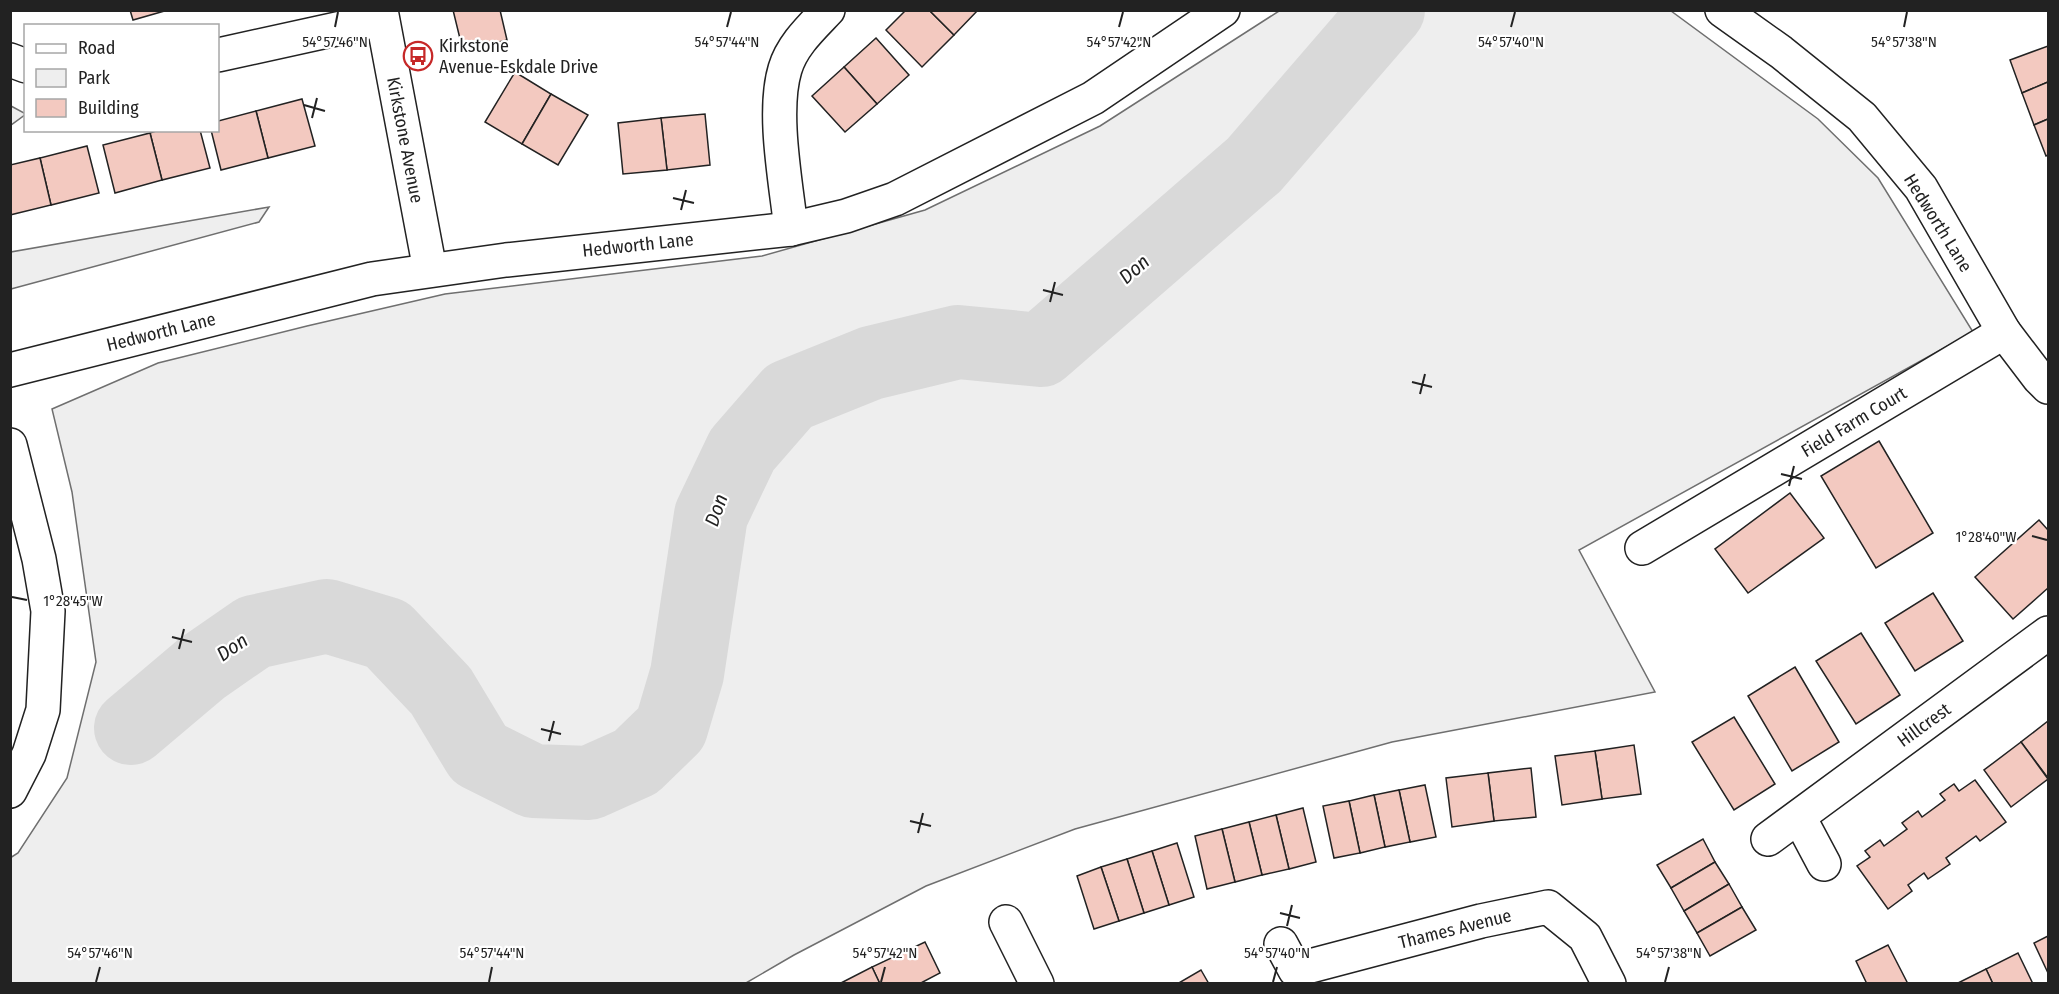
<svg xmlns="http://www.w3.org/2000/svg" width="2059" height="994" font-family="'Fira Sans Condensed',sans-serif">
	<rect width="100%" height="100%" fill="#fff"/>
	<g fill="#eee" stroke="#6f6f6f" stroke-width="1.5">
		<path d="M1279,11h392l147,108 60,59 95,154 -394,218 76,142 -263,50 -317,87 -149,57 -132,69 -48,28h-735l-1,-125 8,-5 49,-75 29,-116 -24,-170 -20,-83 106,-46 149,-37 138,-32 317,-38 163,-46 175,-84z"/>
		<path d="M11,106l15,8 -15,11 -1,-19z"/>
		<path d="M269,207l-10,15 -248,67v-37z"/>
	</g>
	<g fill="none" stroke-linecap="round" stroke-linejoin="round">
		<path stroke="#d9d9d9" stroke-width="74" d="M131,728l71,-60 52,-36 73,-16 60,18 54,57 38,63 54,27 56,2 47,-21 35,-34 16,-54 24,-159 31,-65 47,-54 82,-33 87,-21 83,8 213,-185 134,-155"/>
	</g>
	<g fill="#f3c9c0" stroke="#222" stroke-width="1.5">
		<path d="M130,10h38l-35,10z"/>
		<path d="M453,10h47l7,30 -44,11z"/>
		<path d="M906,10h23l25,25 -32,32 -36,-37z"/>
		<path d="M929,10h49l-24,25z"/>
		<path d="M876,38l33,37 -32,29 -33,-37z"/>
		<path d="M2048,46v36l-26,11 -12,-33z"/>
		<path d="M844,67l33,37 -32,28 -33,-36z"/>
		<path d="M515,72l36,22 -29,50 -37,-22z"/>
		<path d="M2048,82v37l-14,6 -12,-32z"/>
		<path d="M551,94l37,21 -30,50 -36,-21z"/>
		<path d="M302,99l13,47 -47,12 -12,-47z"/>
		<path d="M256,111l12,47 -47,12 -10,-40h7v-9z"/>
		<path d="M705,114l5,51 -43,5 -6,-52z"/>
		<path d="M661,118l6,52 -44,4 -5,-51z"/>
		<path d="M2048,119v36l-2,1 -12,-31z"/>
		<path d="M159,130h41l10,38 -48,12 -12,-47z"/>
		<path d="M150,133l12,47 -47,13 -12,-48z"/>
		<path d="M87,146l12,47 -48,12 -11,-47z"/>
		<path d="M40,158l11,47 -41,10v-50z"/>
		<path d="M1879,441l54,92 -57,35 -55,-92z"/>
		<path d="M1790,493l34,45 -76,55 -33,-44z"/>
		<path d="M2039,520l9,10v58l-35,31 -38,-42z"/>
		<path d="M1933,593l30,48 -48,30 -30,-48z"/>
		<path d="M1861,633l39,62 -44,29 -40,-63z"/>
		<path d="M1795,667l44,75 -47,29 -44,-75z"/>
		<path d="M1734,717l41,67 -41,26 -42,-68z"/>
		<path d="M2048,721v57l-27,-36z"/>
		<path d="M2021,742l27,37 -37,28 -27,-37z"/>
		<path d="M1634,745l7,49 -39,5 -7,-48z"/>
		<path d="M1595,751l7,48 -40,6 -7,-49z"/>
		<path d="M1531,768l5,49 -42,4 -6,-48z"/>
		<path d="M1488,773l6,48 -42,6 -6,-49z"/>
		<path d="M1975,780l31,42 -26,19 -4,-5 -30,22 4,6 -22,15 -4,-6 -16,12 4,6 -24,18 -31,-43 13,-9 -5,-6 15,-11 4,6 23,-17 -5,-6 16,-12 4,6 23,-17 -5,-6 14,-10 5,7z"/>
		<path d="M1425,785l11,52 -26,5 -11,-52z"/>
		<path d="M1399,790l11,52 -25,5 -11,-52z"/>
		<path d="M1374,795l11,52 -25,6 -11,-52z"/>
		<path d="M1349,801l11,52 -26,5 -11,-52z"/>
		<path d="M1303,808l13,54 -27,7 -13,-54z"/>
		<path d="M1276,815l13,54 -27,6 -13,-53z"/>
		<path d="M1249,822l13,53 -27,7 -13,-53z"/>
		<path d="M1222,829l13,53 -28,7 -12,-53z"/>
		<path d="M1703,839l12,23 -44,26 -14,-23z"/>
		<path d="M1177,843l17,54 -25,8 -17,-54z"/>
		<path d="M1152,851l17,54 -25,8 -17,-54z"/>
		<path d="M1127,859l17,54 -25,8 -18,-54z"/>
		<path d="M1715,862l14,22 -45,27 -13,-23z"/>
		<path d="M1101,867l18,54 -25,8 -17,-53z"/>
		<path d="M1729,884l13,23 -45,26 -13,-22z"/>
		<path d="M1742,907l14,23 -46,26 -13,-23z"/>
		<path d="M2048,936v37l-14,-30z"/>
		<path d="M925,942l15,31 -21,11h-39l-8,-17z"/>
		<path d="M1888,945l20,39h-41l-11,-23z"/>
		<path d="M2018,953l15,31h-40l-7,-15z"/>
		<path d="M872,967l8,17h-41z"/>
		<path d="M1986,969l7,15h-37z"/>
		<path d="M1201,970l8,14h-32z"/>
	</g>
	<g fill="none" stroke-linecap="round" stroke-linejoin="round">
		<g stroke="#222" stroke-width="36">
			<g id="minor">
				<path d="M381,10l49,260"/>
				<path d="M1722,10l59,42 81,65 59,71 83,144 35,46 9,9"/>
				<path d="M218,55l164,-36"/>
				<path d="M10,60l16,6"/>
				<path d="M791,229c-5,-46 -19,-117 -6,-160 7,-24 27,-42 43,-59"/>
				<path d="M10,370l362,-91 134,-19 285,-31 55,-13 49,-17 198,-101 130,-88"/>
				<path d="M10,445l29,114 9,52 -5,99 -14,44 -19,37"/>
				<path d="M1642,548l362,-216"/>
				<path d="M1799,817l25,47"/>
				<path d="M1768,839l280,-206"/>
				<path d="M1006,922l31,62"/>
				<path d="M1281,944l14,26 186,-49 67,-14 37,30 24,47"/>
			</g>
		</g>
		<use href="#minor" stroke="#fff" stroke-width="33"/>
	</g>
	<path fill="none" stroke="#222" stroke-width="2" d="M335,27l3,-15M727,27l4,-15M1119,27l4,-15M1511,27l4,-15M1904,27l3,-15M304,105l21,6M312,118l5,-20M673,198l21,5M681,210l5,-20M1043,290l20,5M1050,302l5,-20M1412,382l20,5M1420,394l5,-20M1781,474l21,5M1789,486l5,-20M2032,536l15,4M12,597l15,3M172,637l20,5M179,649l5,-20M541,729l20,5M549,741l5,-20M910,821l21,5M918,833l5,-20M1280,913l20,5M1287,926l5,-21M96,982l4,-15M489,982l3,-15M881,982l4,-15M1273,982l4,-15M1665,982l4,-15"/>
	<defs>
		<g id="bus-ring" transform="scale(1.5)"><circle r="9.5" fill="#fff" stroke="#c62828" stroke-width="1.5"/><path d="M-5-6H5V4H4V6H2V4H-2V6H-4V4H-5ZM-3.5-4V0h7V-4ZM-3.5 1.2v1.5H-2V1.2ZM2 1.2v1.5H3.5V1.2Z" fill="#c62828"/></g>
	</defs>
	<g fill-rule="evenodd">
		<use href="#bus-ring" x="418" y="56"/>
	</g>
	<g text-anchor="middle" stroke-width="4.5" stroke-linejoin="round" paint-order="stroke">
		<g font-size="18" fill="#222" stroke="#fff" text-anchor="start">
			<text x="439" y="52">Kirkstone<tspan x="439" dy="21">Avenue-Eskdale Drive</tspan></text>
		</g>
		<g font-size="18" fill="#222" stroke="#fff">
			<text transform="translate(405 140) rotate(79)" y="6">Kirkstone Avenue</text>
			<text transform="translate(1938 223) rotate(58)" y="6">Hedworth Lane</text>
			<text transform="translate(638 245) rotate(-6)" y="6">Hedworth Lane</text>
			<text transform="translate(161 332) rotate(-14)" y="6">Hedworth Lane</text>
			<text transform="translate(1854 422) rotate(-31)" y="6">Field Farm Court</text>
			<text transform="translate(1924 725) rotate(-36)" y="6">Hillcrest</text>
			<text transform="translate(1455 929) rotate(-14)" y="6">Thames Avenue</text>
		</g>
		<g font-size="20" font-style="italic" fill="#222" stroke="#fff">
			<text transform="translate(1134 269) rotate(-41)" y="7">Don</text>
			<text transform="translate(716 510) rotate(-71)" y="7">Don</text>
			<text transform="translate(232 647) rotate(-34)" y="7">Don</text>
		</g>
	</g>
	<g font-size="15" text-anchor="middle" fill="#222" stroke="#fff" stroke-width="4.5" stroke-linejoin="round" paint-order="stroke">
		<text x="335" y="47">54°57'46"N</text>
		<text x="727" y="47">54°57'44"N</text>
		<text x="1119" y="47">54°57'42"N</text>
		<text x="1511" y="47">54°57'40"N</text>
		<text x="1904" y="47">54°57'38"N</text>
		<text x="1986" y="542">1°28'40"W</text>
		<text x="73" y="606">1°28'45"W</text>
		<text x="100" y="958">54°57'46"N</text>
		<text x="492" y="958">54°57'44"N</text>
		<text x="885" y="958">54°57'42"N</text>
		<text x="1277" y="958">54°57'40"N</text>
		<text x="1669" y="958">54°57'38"N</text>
	</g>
	<rect width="2059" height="994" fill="none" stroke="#222222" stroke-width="24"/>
	<rect x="24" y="24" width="195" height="108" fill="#ffffff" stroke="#a7a7a7" stroke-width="1.5"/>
	<rect x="36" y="44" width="30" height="9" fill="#ffffff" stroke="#a7a7a7" stroke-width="1.5"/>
	<text x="78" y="54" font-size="18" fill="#222222">Road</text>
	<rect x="36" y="69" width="30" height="18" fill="#eeeeee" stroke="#a7a7a7" stroke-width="1.5"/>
	<text x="78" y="84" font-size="18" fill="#222222">Park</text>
	<rect x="36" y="99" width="30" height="18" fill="#f3c9c0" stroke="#a7a7a7" stroke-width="1.5"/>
	<text x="78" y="114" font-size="18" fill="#222222">Building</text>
</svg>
